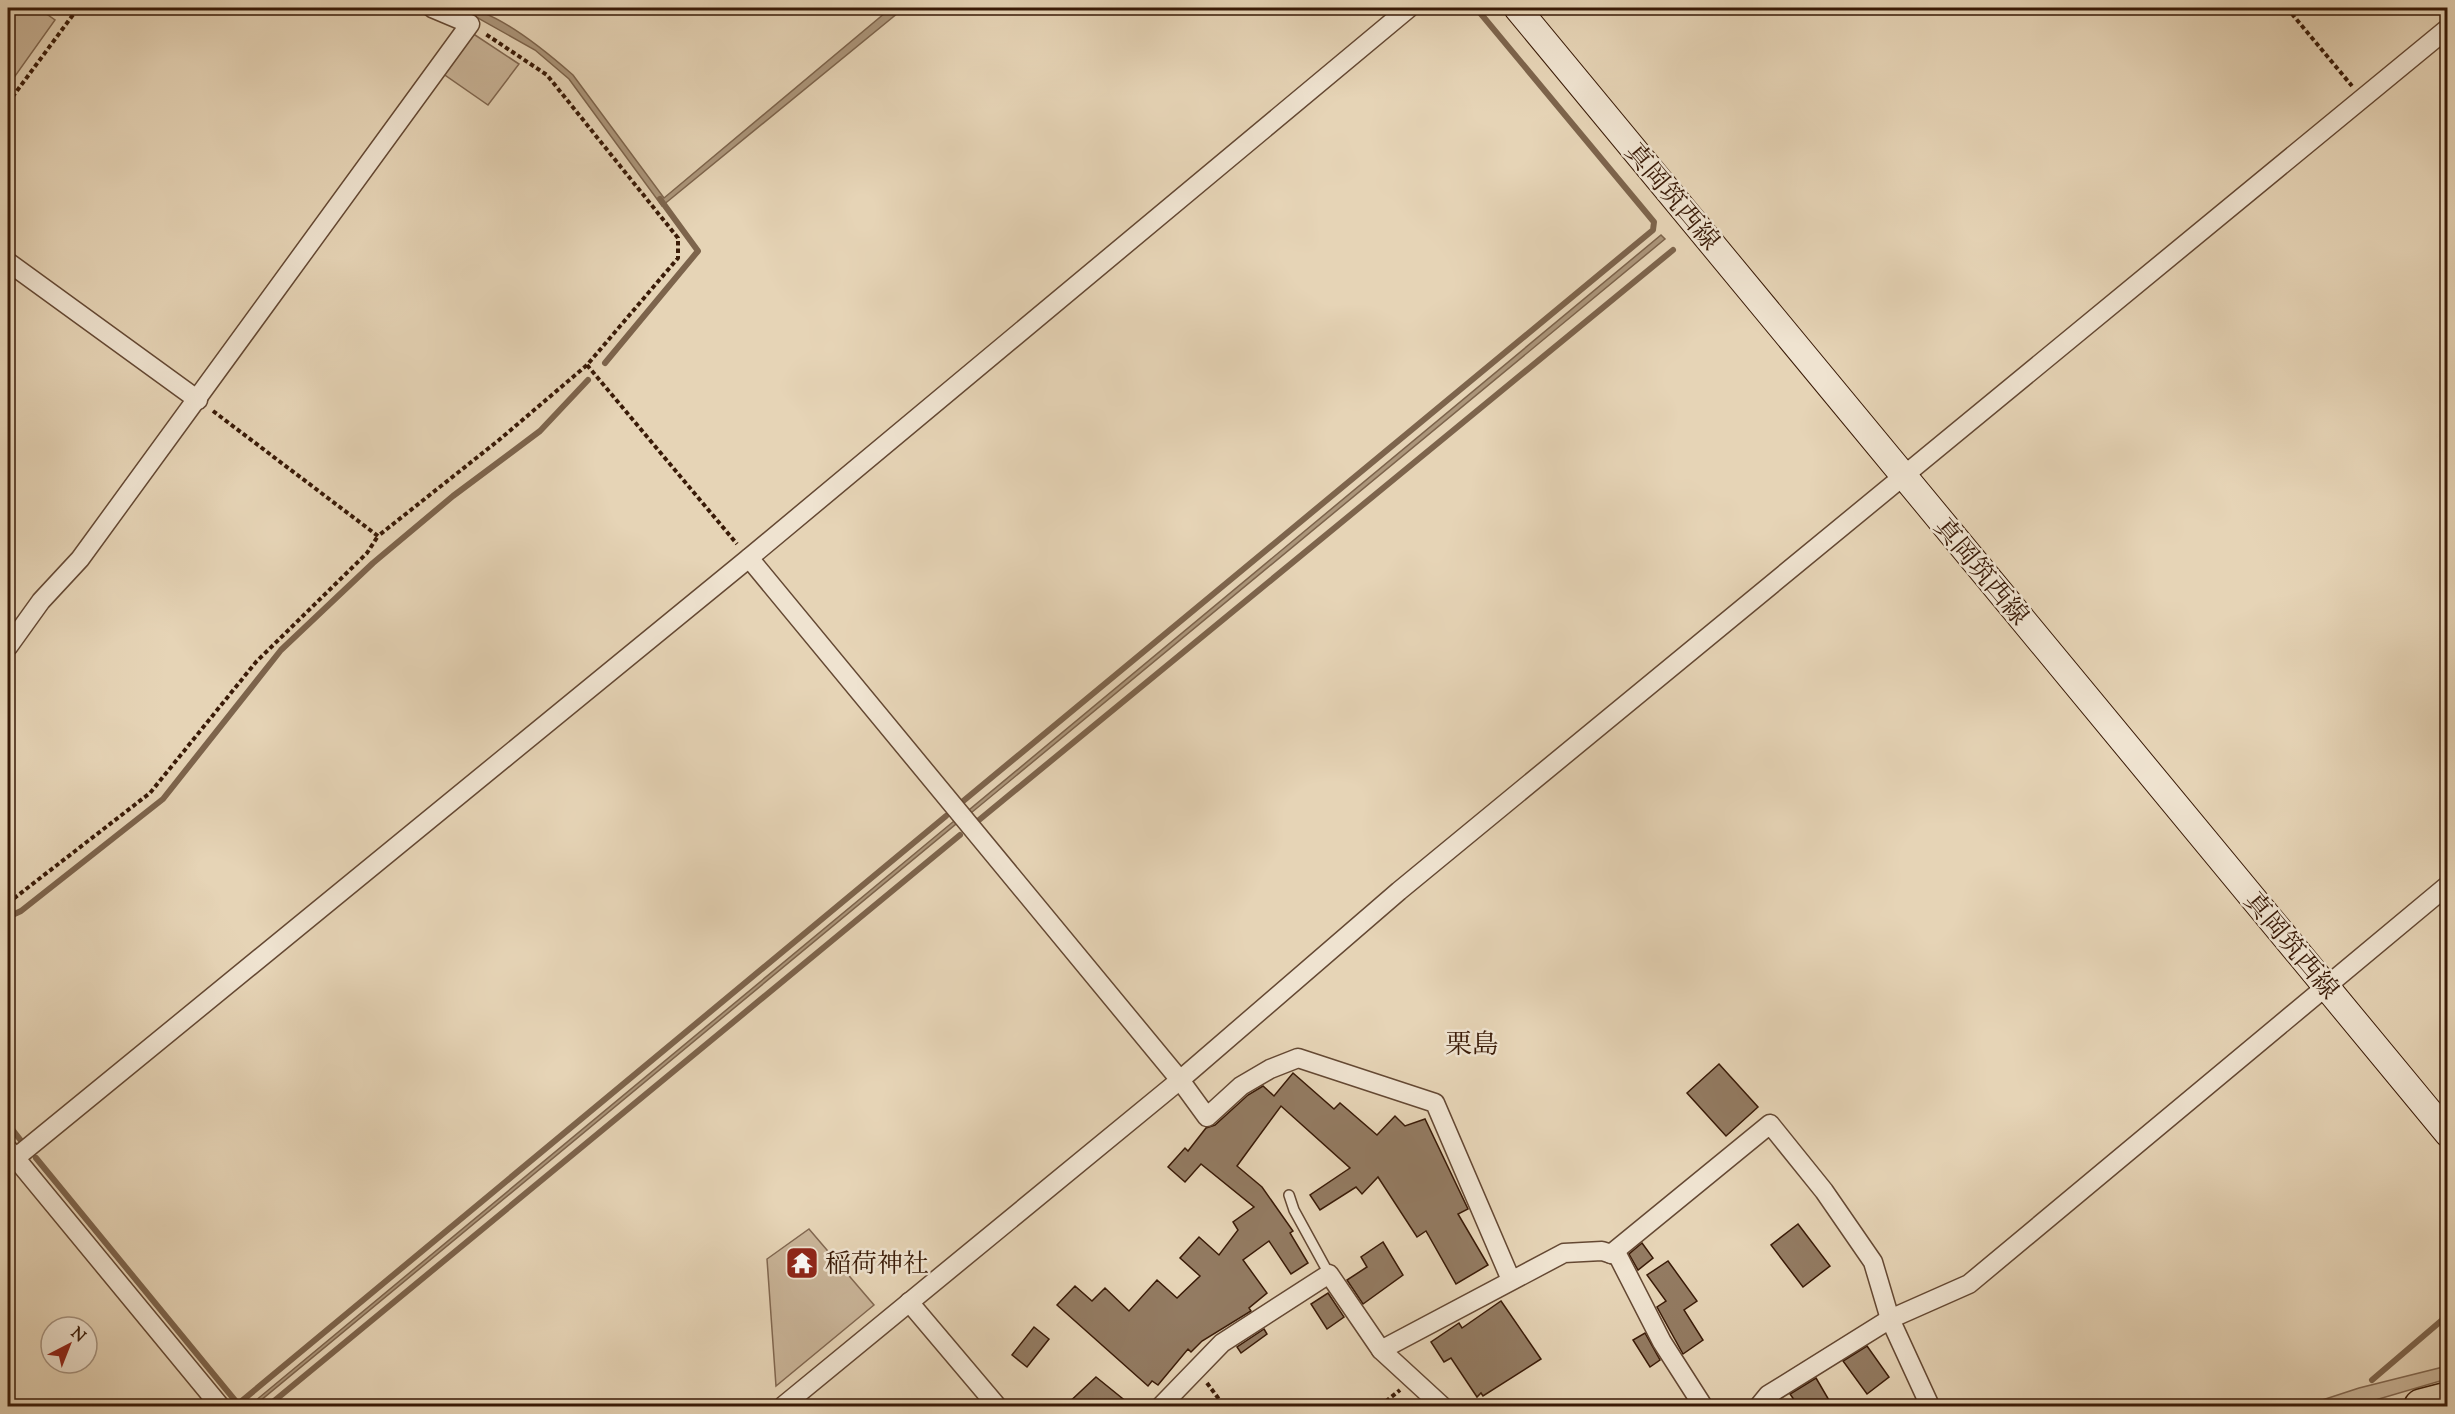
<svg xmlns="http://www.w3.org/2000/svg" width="2455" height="1414" font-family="'Sorts Mill Goudy','Noto Serif JP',serif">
	<rect width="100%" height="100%" fill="#e6d4b6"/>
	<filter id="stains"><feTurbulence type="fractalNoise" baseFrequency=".00333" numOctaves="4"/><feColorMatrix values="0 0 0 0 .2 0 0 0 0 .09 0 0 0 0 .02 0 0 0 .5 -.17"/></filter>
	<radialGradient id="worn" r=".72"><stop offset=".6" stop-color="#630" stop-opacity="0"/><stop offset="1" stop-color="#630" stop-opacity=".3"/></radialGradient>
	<g fill="#c9b498" stroke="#816750" stroke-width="1.5">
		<path d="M8,8h30l17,12 -47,66z"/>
		<path d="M472,33l47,31 -31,41 -46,-32z"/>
		<path d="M809,1229l65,76 -98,81 -9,-127z"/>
		<path d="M2447,1366v13l-92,27h-51l55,-18z"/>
	</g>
	<g fill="#ab957a" stroke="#7d644c" stroke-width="1.5">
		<path d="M460,8c33,-1 88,45 113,67l91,123 227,-190h13l-242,198 -93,-127 -34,-29z"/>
		<path d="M1661,235l4,4 -694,574 -2,-3z"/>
		<path d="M954,821l2,3 -702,582h-5z"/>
	</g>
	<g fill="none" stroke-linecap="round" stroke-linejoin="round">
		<g stroke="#7d644c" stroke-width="6">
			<path d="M605,363l93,-112 -38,-52"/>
			<path d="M962,802l691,-572 1,-8 -178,-214"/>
			<path d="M979,820l694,-570"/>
			<path d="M8,917l13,-6 142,-112 118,-149 92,-87 80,-67 87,-65 48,-51"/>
			<path d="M8,1124l14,18"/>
			<path d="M36,1158l202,246 708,-588"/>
			<path d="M2372,1380l76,-65"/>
			<path d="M268,1406l692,-571"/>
		</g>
	</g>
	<g fill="#937b62" stroke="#391a07" stroke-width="1.5">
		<path d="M1719,1064l39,43 -32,29 -39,-43z"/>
		<path d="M1293,1073l41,36 6,-6 37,32 18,-19 10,10 20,-7 43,90 -10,5 30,51 -32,19 -30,-53 -9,6 -39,-60 -16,17 -6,-7 -36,23 -10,-15 40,-27 -69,-62 -44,60 25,21 31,44 -3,2 18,30 -17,11 -22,-33 -26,19 24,33 -18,15 2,3 -49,30 -11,11 -3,-3 -30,36 -6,-4 -4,5 -91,-81 18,-19 17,15 13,-13 24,23 28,-31 20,18 23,-22 -20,-18 19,-21 20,18 19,-25 -5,-8 21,-15 -53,-43 -16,18 -17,-15 17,-19 3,3 18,-23 9,-3 33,-30 15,-9 11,10z"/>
		<path d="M1798,1224l32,42 -27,21 -32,-42z"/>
		<path d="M1383,1242l20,33 -40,29 -16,-24 20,-13 -6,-10z"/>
		<path d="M1642,1243l11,15 -15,12 -9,-16z"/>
		<path d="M1668,1261l29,40 -13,9 19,30 -20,14 -26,-47 9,-6 -19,-26z"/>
		<path d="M1328,1293l16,24 -17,12 -16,-25z"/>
		<path d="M1501,1301l40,58 -58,37 -2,-3 -4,4 -26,-39 -7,4 -13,-20 28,-19 3,5z"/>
		<path d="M1034,1327l15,12 -22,28 -15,-12z"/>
		<path d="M1264,1329l3,5 -26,19 -4,-6z"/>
		<path d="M1645,1333l15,27 -10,7 -17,-27z"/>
		<path d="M1867,1346l22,31 -22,17 -24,-33z"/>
		<path d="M1096,1377l37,30h-69z"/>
		<path d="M1816,1378l17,29h-34l-9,-13z"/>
	</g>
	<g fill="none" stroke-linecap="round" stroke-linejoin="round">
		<g stroke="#644833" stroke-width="12">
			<path id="lane" d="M1289,1195l5,15 35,64"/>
		</g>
		<g stroke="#644833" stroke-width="21">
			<g id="street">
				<path d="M8,262l190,138"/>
				<path d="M749,558l431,522 27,37 34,-31 29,-17 28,-11 137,45 76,177"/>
				<path d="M8,647l33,-46 39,-42 390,-535 -38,-16"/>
				<path d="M8,1149l212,257"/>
				<path d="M8,1164l741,-606 660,-550"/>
				<path d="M1611,1254l159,-130 54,67 49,71 17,57 40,87"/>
				<path d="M909,1302l88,104"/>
				<path d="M1381,1350l183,-97 38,-2 16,5 44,86 41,64"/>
				<path d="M783,1406l397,-326 219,-189 1049,-863"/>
				<path d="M1161,1406l61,-63 107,-69 52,76 61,56"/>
				<path d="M1759,1406l9,-11 122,-76 79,-35 479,-399"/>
			</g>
		</g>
		<g stroke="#391a07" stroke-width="28">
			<path id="secondary" d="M1517,8l931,1126"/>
		</g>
		<g stroke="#391a07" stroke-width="36">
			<path id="highway" d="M2421,1406l27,-7"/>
		</g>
		<g stroke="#391a07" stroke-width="4" stroke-dasharray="4.5 3" stroke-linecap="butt">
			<path d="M2287,8l65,78"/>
			<path d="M8,103l70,-95"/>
			<path d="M587,365l150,179"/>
			<path d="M213,411l165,125 121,-96 88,-75 91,-107v-20l-131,-163 -63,-42"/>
			<path d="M8,903l142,-110 106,-131 111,-109 11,-17"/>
			<path d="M1207,1383l17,23"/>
			<path d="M1380,1406l20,-16"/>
		</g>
		<use href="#lane" stroke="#efe3d0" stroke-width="9"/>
		<use href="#street" stroke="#efe3d0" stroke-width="18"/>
		<use href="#secondary" stroke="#efe3d0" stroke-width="26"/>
		<use href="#highway" stroke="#e6d4b6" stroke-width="33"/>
	</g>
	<defs>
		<g id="temple-square" transform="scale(1.725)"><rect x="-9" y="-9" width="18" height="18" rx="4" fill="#8f2418" stroke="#efe3d0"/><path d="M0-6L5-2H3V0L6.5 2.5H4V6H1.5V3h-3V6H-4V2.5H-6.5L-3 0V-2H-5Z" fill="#fff"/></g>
	</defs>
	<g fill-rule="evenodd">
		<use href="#temple-square" x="802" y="1263"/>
	</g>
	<g text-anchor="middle" stroke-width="5" stroke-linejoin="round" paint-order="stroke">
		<g font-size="26" fill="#391a07" stroke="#efe3d0">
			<text transform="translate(1673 196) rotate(50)" y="9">真岡筑西線</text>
			<text transform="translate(1982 571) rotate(50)" y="9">真岡筑西線</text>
			<text transform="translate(2292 945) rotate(50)" y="9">真岡筑西線</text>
		</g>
		<g font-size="26" fill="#391a07" stroke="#efe3d0" text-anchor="start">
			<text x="825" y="1272">稲荷神社</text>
		</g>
		<g font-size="27" fill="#391a07" stroke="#efe3d0">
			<text x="1472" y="1053">栗島</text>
		</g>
	</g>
	<rect width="2455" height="1414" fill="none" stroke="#e6d4b6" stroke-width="30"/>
	<rect x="9" y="9" width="2437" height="1396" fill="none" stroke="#391a07" stroke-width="3"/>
	<rect x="15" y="15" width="2425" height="1384" fill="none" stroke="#391a07" stroke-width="1.5"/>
	<g transform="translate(69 1345) rotate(42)"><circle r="28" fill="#efe3d0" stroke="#a69380" stroke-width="1.5"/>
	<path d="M0-4.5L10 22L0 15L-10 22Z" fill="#8f2418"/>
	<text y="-9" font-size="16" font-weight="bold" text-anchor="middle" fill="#391a07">N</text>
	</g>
	<rect width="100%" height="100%" filter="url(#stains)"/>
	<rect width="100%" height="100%" fill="url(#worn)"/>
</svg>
